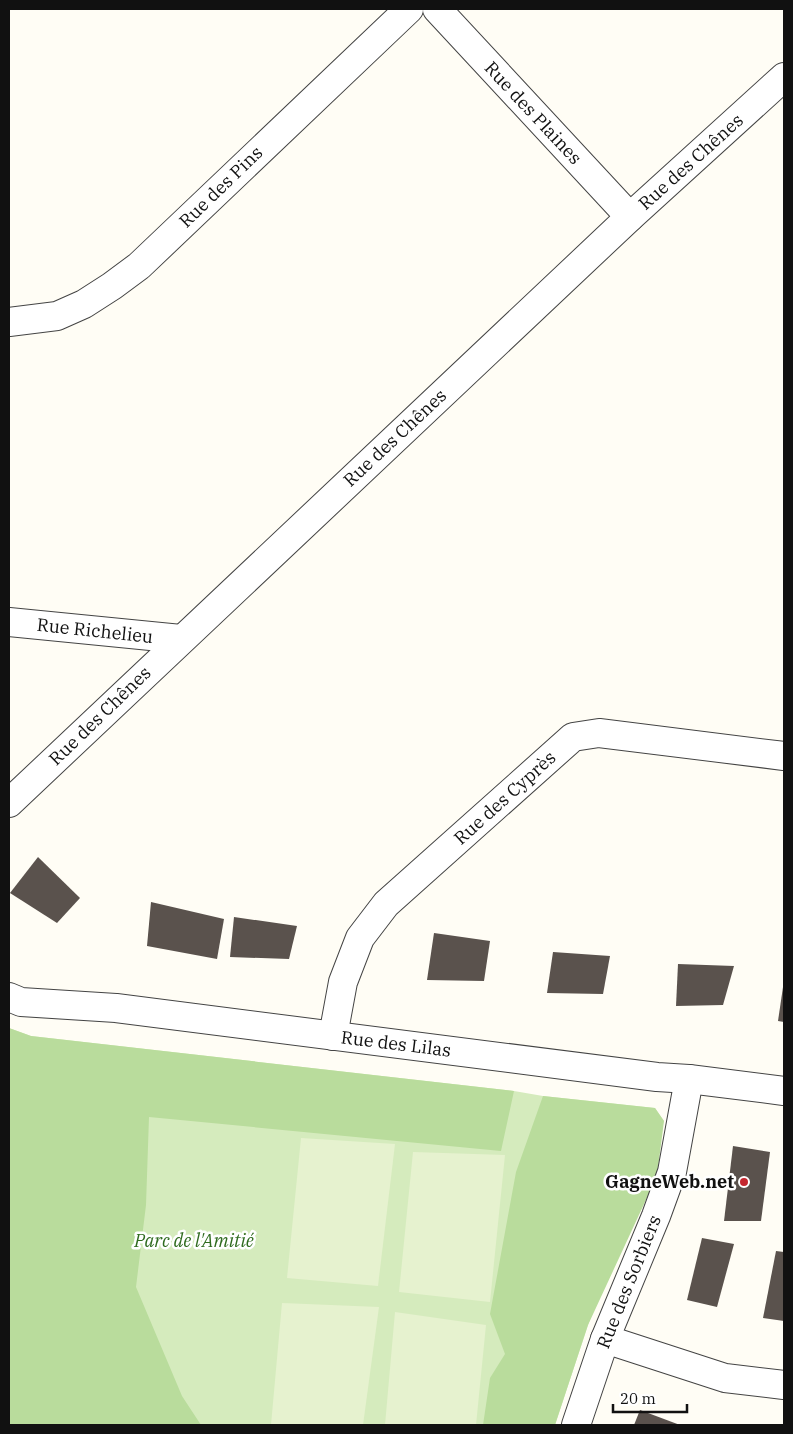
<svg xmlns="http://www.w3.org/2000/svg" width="793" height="1434" font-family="'IBM Plex Serif',serif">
	<rect width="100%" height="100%" fill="#fffdf5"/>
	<path fill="#d5ebbd" d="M9,1028l22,8 483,55 29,5 112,12 9,13 -76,204 -33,100h-546z"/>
	<g fill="#b9dc9c">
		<path d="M9,1028l22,8 483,55 -13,60 -352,-34 -3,88 -10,82 46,109 19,29h-192z"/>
		<path d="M543,1096l112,12 9,13 -7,55 -69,149 -33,100h-72l7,-47 15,-24 -15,-40 26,-142z"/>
	</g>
	<g fill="#e6f2cf">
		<path d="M301,1138l94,6 -17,142 -91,-8z"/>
		<path d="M413,1152l92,3 -15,147 -91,-10z"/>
		<path d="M282,1303l97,4 -16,118h-92z"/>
		<path d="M395,1312l91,13 -10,100h-91z"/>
	</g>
	<g fill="#5a524d">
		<path d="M38,857l42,41 -23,25 -47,-30z"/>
		<path d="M151,902l73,17 -7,40 -70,-13z"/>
		<path d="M234,917l63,9 -8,33 -59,-2z"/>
		<path d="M434,933l56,8 -6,40 -57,-1z"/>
		<path d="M553,952l57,4 -7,38 -56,-1z"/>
		<path d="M678,964l56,2 -11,39 -47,1z"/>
		<path d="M783,987h1v35l-6,-1z"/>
		<path d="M733,1146l37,6 -9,69h-37z"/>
		<path d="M702,1238l32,6 -17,63 -30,-7z"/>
		<path d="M776,1251l8,1v69l-21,-3z"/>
		<path d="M640,1410l40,15h-46z"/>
	</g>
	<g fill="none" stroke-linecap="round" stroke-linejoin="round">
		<g stroke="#444" stroke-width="30">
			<g id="minor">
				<path d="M437,9l193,208"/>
				<path d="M9,322l48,-6 27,-12 28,-18 27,-20 270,-257"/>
				<path d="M9,622l172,17"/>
				<path d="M9,803l621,-586 154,-140"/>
				<path d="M9,997l12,5 95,6 541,69 32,2 95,12"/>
				<path d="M333,1036l10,-54 17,-44 26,-34 187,-167 26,-4 185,23"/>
				<path d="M605,1339l120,39 59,7"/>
				<path d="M576,1425l29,-86 51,-123 16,-44 17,-93"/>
			</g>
		</g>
		<use href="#minor" stroke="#fff" stroke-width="28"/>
	</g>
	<circle fill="#c4262e" stroke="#fff" stroke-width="2" cx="744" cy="1182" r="5"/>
	<g text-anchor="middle" stroke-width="5" stroke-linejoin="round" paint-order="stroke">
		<g font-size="18" fill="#111" stroke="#fff">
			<text transform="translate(533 113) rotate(47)" y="6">Rue des Plaines</text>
			<text transform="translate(691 162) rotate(-42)" y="6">Rue des Chênes</text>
			<text transform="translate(221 187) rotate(-44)" y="6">Rue des Pins</text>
			<text transform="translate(395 438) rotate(-43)" y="6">Rue des Chênes</text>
			<text transform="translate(95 631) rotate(6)" y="6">Rue Richelieu</text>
			<text transform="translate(100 716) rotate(-44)" y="6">Rue des Chênes</text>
			<text transform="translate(505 798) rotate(-42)" y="6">Rue des Cyprès</text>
			<text transform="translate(396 1044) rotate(7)" y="6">Rue des Lilas</text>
			<text transform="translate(629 1282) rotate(-68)" y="6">Rue des Sorbiers</text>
		</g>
		<g font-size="18" font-weight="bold" fill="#111" stroke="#fff" text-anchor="end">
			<text x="734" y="1188">GagneWeb.net</text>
		</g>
		<g font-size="18" font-style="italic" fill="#2f6b1f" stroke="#fff">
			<text x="194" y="1247">Parc de l'Amitié</text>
		</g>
	</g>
	<rect width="793" height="1434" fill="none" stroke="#111111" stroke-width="20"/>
	<path d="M613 1404v8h74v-8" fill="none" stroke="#111111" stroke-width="2.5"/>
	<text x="620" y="1404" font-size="15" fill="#111111" stroke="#ffffff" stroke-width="4" paint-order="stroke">20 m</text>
</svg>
